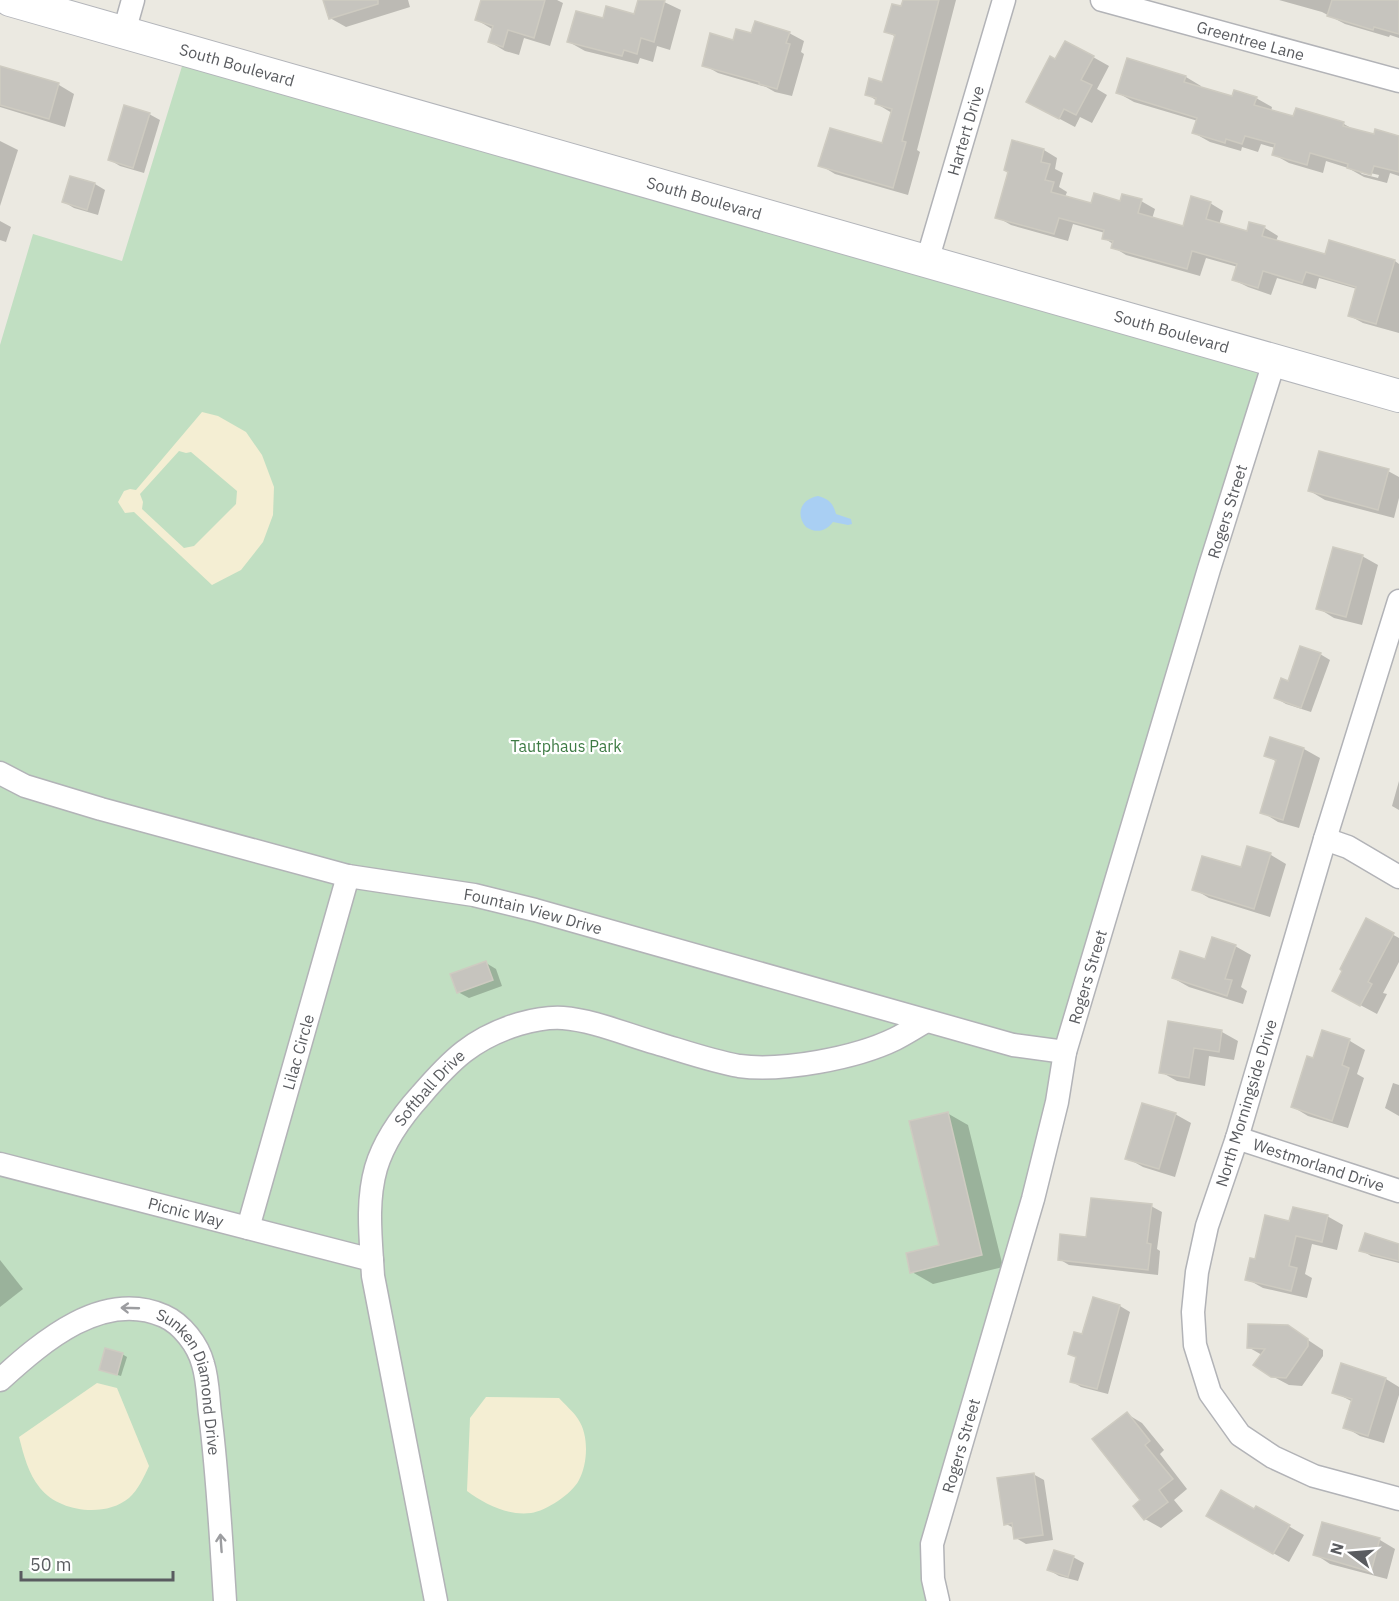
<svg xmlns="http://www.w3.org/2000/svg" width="1399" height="1601" font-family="'IBM Plex Sans',sans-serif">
	<rect width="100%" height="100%" fill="#ebe9e1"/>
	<path fill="#c1dfc2" d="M187,50l1088,309 -343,1185 6,57h-938v-1256l33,-111 89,27z"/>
	<g fill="#f4eed3" fill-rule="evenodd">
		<path d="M202,412l16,4 28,16 16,23 12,32 -1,28 -10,27 -22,28 -29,15 -78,-73 -9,1 -7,-11 6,-11 6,-2 6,1zM179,451l7,2 5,-1 46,39 -1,13 -42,42 -10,2 -42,-39 1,-7 -3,-8z"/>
		<path d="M97,1383l20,5 32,78c-5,11 -11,24 -20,32 -24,20 -70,14 -89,-10 -12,-15 -16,-32 -21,-51z"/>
		<path d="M486,1397l73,1c6,7 14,13 19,21 11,16 10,44 1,61 -7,14 -33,31 -48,33 -24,3 -46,-9 -64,-22l3,-73z"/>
	</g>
	<path fill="#a9cff3" d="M818,496c11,3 15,7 18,18l15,5 1,5 -4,1 -15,-3c-7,9 -16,12 -27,5 -11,-13 -5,-28 12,-31z"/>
	<g fill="#0003" fill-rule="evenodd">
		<path d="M325,0h83l2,7 -64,20 -16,-9z"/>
		<path d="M483,0h74l6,3 -13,43 -26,-8 -5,17 -14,-4 -15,-9 2,-13 -15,-9z"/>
		<path d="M639,0h21l21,10 -11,40 -13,-4 -4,16 -13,-4 -2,6 -53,-13 -16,-9 35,-22 31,-4z"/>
		<path d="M904,0h52l-39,150 3,2 -12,43 -73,-21 -15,-9 63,-20 9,-32 -15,-9v-3l-10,-7 16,-10 13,-47 -10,-6 16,-23z"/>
		<path d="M1279,0h120v38l-9,-3 -1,2 -44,-13 -23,-12z"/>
		<path d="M789,33l15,8 -3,11 3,2 -12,42 -17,-4 -9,-5 -48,-14 -14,-8 30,-23 18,-7z"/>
		<path d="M1093,57l16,9 -12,23 10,6 -15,28 -12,-6 -5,10 -32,-17 13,-49z"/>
		<path d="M0,68l59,17 15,9 -9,33 -65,-20z"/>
		<path d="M1186,77l15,9v2l32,10h23l16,9 -1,4 23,7 3,-8 47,14 12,7 19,5 24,2v38l-9,-3 -3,10 -23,-6 -16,-9 -22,-7 -3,12 -34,-10 -16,-9 2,-6 -14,-4 -3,8 -16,-5 -1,4 -31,-9 -16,-9 4,-12 -64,-19 -16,-9zM1357,170l22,5 -1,3 -16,-4z"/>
		<path d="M149,114l11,6 -16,53 -24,-7 -10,-6z"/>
		<path d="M0,141l18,9 -18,56z"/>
		<path d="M1013,142l31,8 13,8 -2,11 8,4 -4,14 8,5 -2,5 28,8 48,-4 14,8 -3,10 32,8 26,-24 13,8 -4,14 29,8 2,-9 15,4 13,8 -2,5 50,15 69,5 4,3v69l-36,-10 -13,-7 7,-27 -38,-11 -3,11 -39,-11 -6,17 -23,-8 -14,-7 4,-13 -32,-9 -6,18 -74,-21 -13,-8v-3l-9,-6 1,-5 -32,-9 -5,17 -57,-16 -14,-8 13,-45z"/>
		<path d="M71,177l24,7 10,6 -7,25 -24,-7 -10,-6z"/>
		<path d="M0,221l11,6 -5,15 -6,-2z"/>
		<path d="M1388,471l11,6v21l-5,20 -69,-18 -15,-9z"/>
		<path d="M1362,556l16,9 -16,60 -28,-7 -16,-10z"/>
		<path d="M1320,654l10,6 -19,52 -25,-8 -10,-6z"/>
		<path d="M1271,739l33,10 16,9 -21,70 -21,-6 -16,-10 15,-50 -11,-7z"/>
		<path d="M1399,781v29l-7,-4z"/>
		<path d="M1248,848l23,7 15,9 -16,53 -61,-19 -15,-9 48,-20z"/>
		<path d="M1366,920l33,18v24l-16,31 4,1 -10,20 -28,-15z"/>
		<path d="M1235,946l16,9 -10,32 6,4 -4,13 -54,-17 -16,-9z"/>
		<path d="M486,963l10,6 6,17 -33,12 -11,-6z"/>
		<path d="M1169,1023l53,9 16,9 -4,19 -25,-4 -4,30 -28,-5 -16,-9z"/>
		<path d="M1350,1041l15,9 -8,24 7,4 -16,50 -40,-12 -15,-9 21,-48z"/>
		<path d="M1393,1083l6,2v31l-14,-8z"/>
		<path d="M947,1113l21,12 35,142 -70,17 -21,-12 29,-26z"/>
		<path d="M1175,1114l16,9 -16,54 -32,-10 -16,-9z"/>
		<path d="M1151,1206l11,6 -5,37 3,2 -2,24 -89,-10 -10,-6 29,-20z"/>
		<path d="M1327,1216l16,9 -6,25 -25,-6 -7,30 7,4 -5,20 -44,-10 -16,-9 44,-57z"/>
		<path d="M1399,1246v17l-28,-7 -10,-6z"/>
		<path d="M0,1260l23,29 -23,18z"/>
		<path d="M1094,1299l26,7 10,6 -22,82 -27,-7 -10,-6 7,-23 -9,-5 14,-17z"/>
		<path d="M1287,1326l36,24v6l-21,30 -13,-1 -17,-9 -10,-21 -14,-8z"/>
		<path d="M122,1354l5,3 -6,19 -20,-6z"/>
		<path d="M1386,1379l13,8v8l-15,48 -24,-7 -15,-9 8,-25 -19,-10z"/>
		<path d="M1127,1414l15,9 22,27 -4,4 27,35 -13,11 9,11 -22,17 -16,-9 -10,-13 7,-6z"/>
		<path d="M1033,1474l11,6 9,60 -27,4 -10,-6 -2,-10 -8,-4z"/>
		<path d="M1257,1508l47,27 -15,27 -81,-46 47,-5z"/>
		<path d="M1323,1524l57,16 15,9 -8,30 -57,-15 -15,-10z"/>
		<path d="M1073,1557l11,6 -6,18 -19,-5 -10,-6z"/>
	</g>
	<g fill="#c6c4be" stroke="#cecbc1" stroke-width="1.5">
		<path d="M323,0h55v4l-49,15z"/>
		<path d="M481,0h64l-11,38 -26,-8 -5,17 -15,-5 5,-16 -18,-6z"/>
		<path d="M638,0h27l-11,42 -13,-4 -4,16 -13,-4 -2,6 -55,-14 9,-31 27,7 3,-12 28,8z"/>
		<path d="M903,0h36l-37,141 4,1 -13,46 -75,-22 12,-38 52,15 10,-34 -17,-5 1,-6 -11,-3 4,-17 13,4 13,-47 -11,-3 8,-28 9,2z"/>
		<path d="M1332,0h67v34l-25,-7 -1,3 -46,-14z"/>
		<path d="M755,21l35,11 -4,11 4,1 -13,45 -18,-5v-2l-57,-16 8,-33 23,7 3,-11 15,4z"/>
		<path d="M1065,41l29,15 -13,24 11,5 -16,30 -12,-6 -5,10 -33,-17 24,-46 5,3z"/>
		<path d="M1127,58l59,18 -2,6 48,14 2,-6 23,7 -3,8 39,11 3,-8 48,14 -1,4 31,8 1,-5 24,7v36l-25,-6 -3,9 -24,-7 1,-4 -38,-11 -3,12 -35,-10 3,-11 -30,-8 -3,8 -16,-5 -1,4 -33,-10 5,-15 -81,-25z"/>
		<path d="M0,66l59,17 -10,36 -49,-14z"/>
		<path d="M124,105l26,8 -17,55 -25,-8z"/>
		<path d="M1012,140l32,9 -3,13 9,2 -5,16 9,2 -3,10 40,11 3,-10 26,8 2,-7 20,5 -4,14 45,13 8,-30 20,6 -5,17 41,12 2,-9 16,4 -3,10 63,18 4,-14 66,20 -19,64 -28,-8 8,-29 -50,-15 -4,11 -39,-12 -5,17 -26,-8 5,-16 -45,-13 -5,18 -76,-21 2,-7 -11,-2 2,-9 -45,-12 -5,16 -59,-16 13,-46 -4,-2z"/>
		<path d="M70,176l25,7 -8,27 -25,-8z"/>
		<path d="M1319,451l70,18 -11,41 -70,-19z"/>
		<path d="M1333,547l30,8 -17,62 -30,-8z"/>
		<path d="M1300,646l21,7 -20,55 -27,-10 7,-20 7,3z"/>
		<path d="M1270,737l34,11 -21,72 -23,-7 16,-53 -12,-4z"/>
		<path d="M1247,846l24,7 -17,56 -62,-19 10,-34 39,11z"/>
		<path d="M1366,918l28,15 -26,49 4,2 -12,22 -28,-15 10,-20 -2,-2z"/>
		<path d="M1212,937l24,8 -11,34 7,1 -5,16 -55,-18 8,-27 25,8z"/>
		<path d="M486,961l7,19 -36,13 -7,-19z"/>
		<path d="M1168,1021l54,9 -3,22 -25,-4 -5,30 -30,-5z"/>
		<path d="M1322,1030l28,9 -8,26 7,3 -17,53 -41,-14 16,-51 6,2z"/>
		<path d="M1142,1103l34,10 -17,56 -34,-10z"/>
		<path d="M948,1112l34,143 -72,18 -4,-20 33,-8 -30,-124z"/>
		<path d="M1091,1198l61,6 -5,39 4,1 -3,26 -90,-10 2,-26 26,3z"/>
		<path d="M1293,1207l35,8 -6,27 -26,-6 -7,30 8,2 -6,23 -46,-11 5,-22 5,1 10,-44 24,6z"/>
		<path d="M1365,1233l34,11v17l-40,-10z"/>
		<path d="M1093,1297l27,8 -23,84 -27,-7 6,-25 -8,-3 6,-22 8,2z"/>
		<path d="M1248,1324l40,1 20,14v7l-22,32 -15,-1 -18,-12 12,-16 -18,-1z"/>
		<path d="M105,1348l18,5 -6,22 -18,-5z"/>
		<path d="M1341,1363l45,15 -18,58 -25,-8 9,-29 -20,-6z"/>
		<path d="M1127,1412l23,29 -5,4 28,34 -14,11 9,12 -24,18 -11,-14 7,-6 -48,-61z"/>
		<path d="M1034,1473l9,62 -29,4 -2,-16 -8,2 -7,-47z"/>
		<path d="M1221,1490l33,19 2,-3 34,19 -17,29 -67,-38z"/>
		<path d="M1322,1522l58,16 -9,34 -58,-17z"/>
		<path d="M1054,1550l20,6 -6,21 -21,-7z"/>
	</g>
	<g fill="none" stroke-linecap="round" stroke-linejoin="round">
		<g stroke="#b2b3b7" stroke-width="25">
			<g id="street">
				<path id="s1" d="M1102,0l297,81"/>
				<path d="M124,32l9,-32"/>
				<path id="s2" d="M927,261l77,-261"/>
				<path d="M1399,601l-74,238 -88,299 -30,88 -10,46 -4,40 2,33 15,48 30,42 33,22 41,19 85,23"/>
				<path id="s3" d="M0,773l25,13 76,23 247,67 126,19 61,15 478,135 52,7"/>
				<path d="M1325,839l23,8 51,30"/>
				<path id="s4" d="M1237,1138l162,53"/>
				<path id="s5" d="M0,1164l372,96"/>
				<path id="s6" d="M248,1228l100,-352"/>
				<path id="s7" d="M0,1380c43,-39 103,-91 164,-64 18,8 34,29 39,48 5,16 5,34 7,50 8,62 11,125 15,187"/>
				<path id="s8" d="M436,1601l-63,-325c-2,-36 -7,-73 3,-108 8,-27 26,-52 45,-73 30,-35 52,-57 98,-71 14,-4 29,-7 44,-6 29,2 65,17 93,25 27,8 55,18 83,23 43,6 117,-8 156,-27 10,-5 21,-12 31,-18"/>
				<path id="s9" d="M938,1601l-5,-22 -1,-35 101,-345 24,-97 8,-50 144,-483 66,-210"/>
			</g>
		</g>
		<g stroke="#b3b5ba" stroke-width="34">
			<g id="secondary">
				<path id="s10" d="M10,0l1389,396"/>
			</g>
		</g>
		<use href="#street" stroke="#fff" stroke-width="22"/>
		<use href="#secondary" stroke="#fff" stroke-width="32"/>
	</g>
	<defs><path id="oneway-shaft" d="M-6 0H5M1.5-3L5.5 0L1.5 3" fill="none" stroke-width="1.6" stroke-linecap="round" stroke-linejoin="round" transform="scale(1.5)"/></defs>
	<g stroke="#9c9da0">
		<use href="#oneway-shaft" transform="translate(130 1308) rotate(-178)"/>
		<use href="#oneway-shaft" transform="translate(221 1543) rotate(-94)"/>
	</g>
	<g text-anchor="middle" stroke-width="4.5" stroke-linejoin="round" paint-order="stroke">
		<g font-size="16" fill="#5a5c60" stroke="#fff">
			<text dy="6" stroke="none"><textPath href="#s1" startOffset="154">Greentree Lane</textPath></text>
			<text dy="6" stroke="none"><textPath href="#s10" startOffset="236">South Boulevard</textPath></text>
			<text dy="6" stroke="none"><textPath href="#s2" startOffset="136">Hartert Drive</textPath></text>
			<text dy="6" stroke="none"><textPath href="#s10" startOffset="722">South Boulevard</textPath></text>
			<text dy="6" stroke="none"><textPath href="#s10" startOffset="1208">South Boulevard</textPath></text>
			<text dy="6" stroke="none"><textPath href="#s9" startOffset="1132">Rogers Street</textPath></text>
			<text dy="6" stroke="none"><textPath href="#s3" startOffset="552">Fountain View Drive</textPath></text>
			<text dy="6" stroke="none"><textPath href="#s9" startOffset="646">Rogers Street</textPath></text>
			<text dy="6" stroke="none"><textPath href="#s6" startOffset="183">Lilac Circle</textPath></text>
			<text dy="6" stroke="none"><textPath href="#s8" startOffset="537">Softball Drive</textPath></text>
			<text transform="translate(1246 1103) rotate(-73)" y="6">North Morningside Drive</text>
			<text dy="6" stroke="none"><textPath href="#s4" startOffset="86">Westmorland Drive</textPath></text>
			<text dy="6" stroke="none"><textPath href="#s5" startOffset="192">Picnic Way</textPath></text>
			<text dy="6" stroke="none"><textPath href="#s7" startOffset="261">Sunken Diamond Drive</textPath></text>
			<text dy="6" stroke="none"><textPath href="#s9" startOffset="160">Rogers Street</textPath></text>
		</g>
		<g font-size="16" fill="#3e7b44" stroke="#fff">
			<text x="566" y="752">Tautphaus Park</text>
		</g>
	</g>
	<g transform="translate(1351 1553) rotate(286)" stroke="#ffffff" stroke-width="4.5" paint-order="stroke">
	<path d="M0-4.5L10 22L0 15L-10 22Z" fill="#5a5c60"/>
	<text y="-9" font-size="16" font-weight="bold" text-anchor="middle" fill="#5a5c60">N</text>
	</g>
	<path d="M21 1571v9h152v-9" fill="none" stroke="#5a5c60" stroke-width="3"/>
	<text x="30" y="1571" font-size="18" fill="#5a5c60" stroke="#ffffff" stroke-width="4.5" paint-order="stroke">50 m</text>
</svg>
